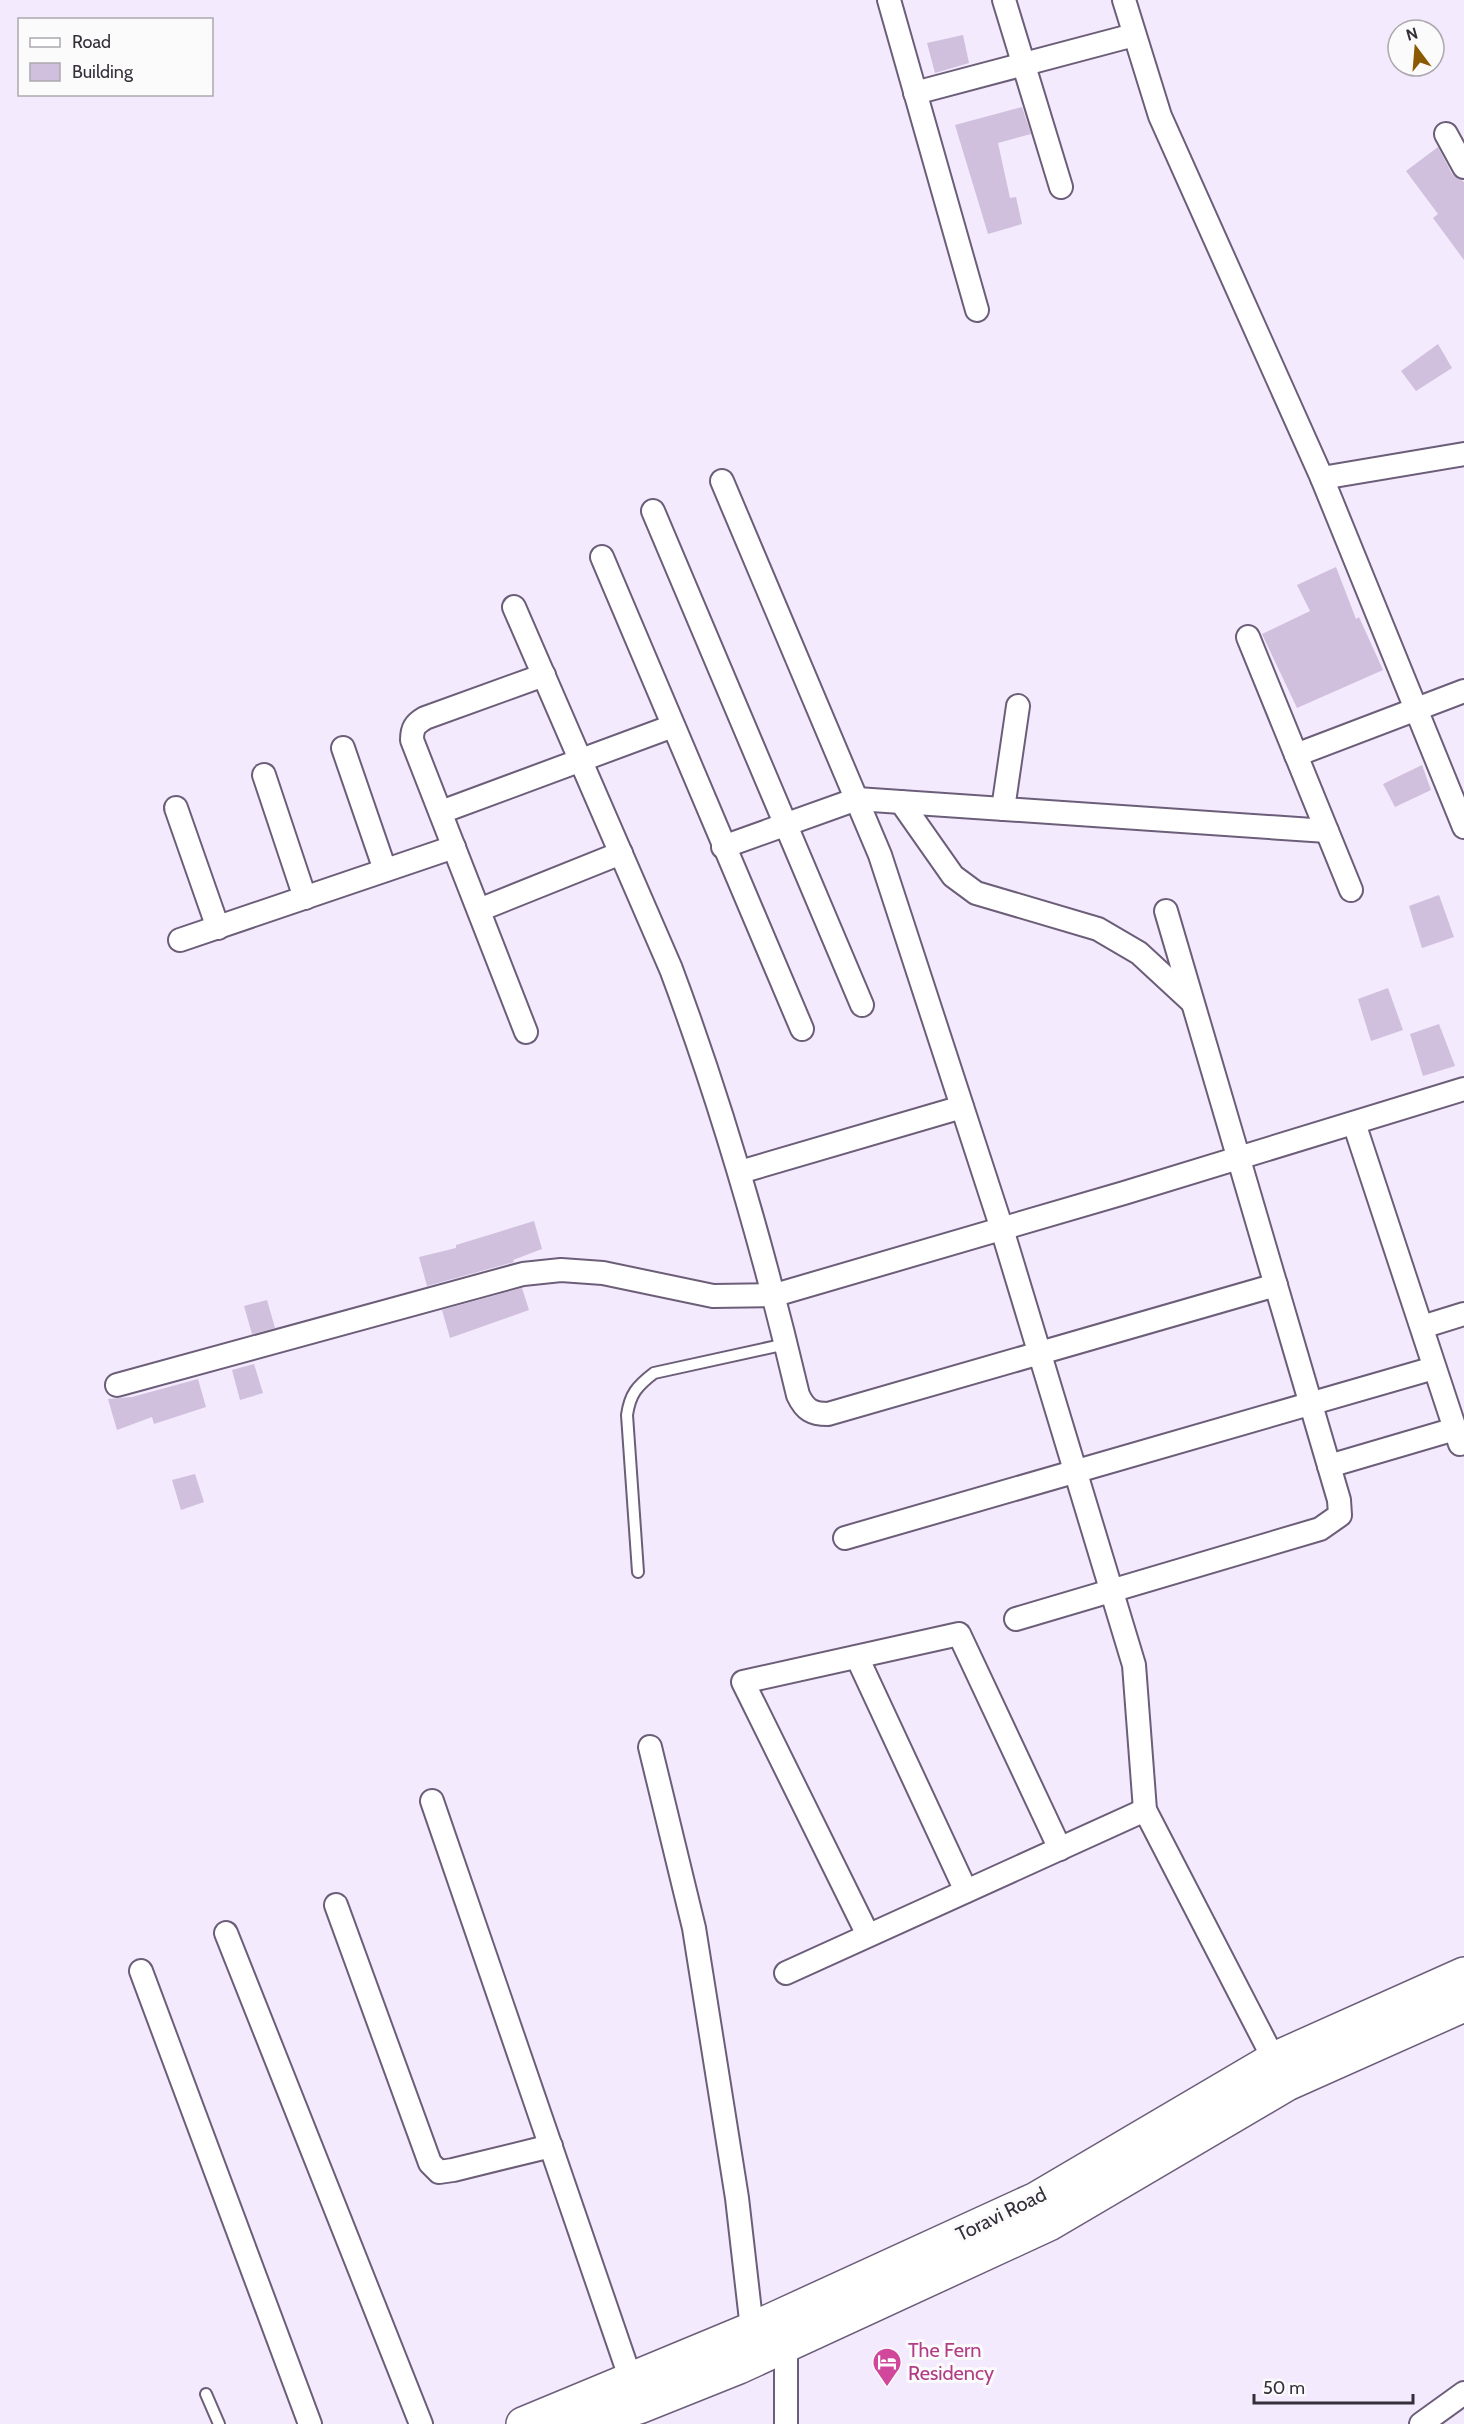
<svg xmlns="http://www.w3.org/2000/svg" width="1464" height="2424" font-family="Cabin,sans-serif">
	<rect width="100%" height="100%" fill="#f3eafd"/>
	<g fill="#d0bfdd">
		<path d="M963,35l6,28 -34,10 -8,-30z"/>
		<path d="M1022,107l9,27 -33,9 12,55 6,-1 6,27 -34,10 -33,-109z"/>
		<path d="M1438,147l14,27 12,8v78l-31,-42 5,-4 -32,-43z"/>
		<path d="M1438,344l14,24 -36,23 -15,-20z"/>
		<path d="M1336,567l20,52 3,-2 24,53 -86,38 -35,-74 48,-23 -13,-26z"/>
		<path d="M1422,765l9,25 -36,17 -12,-23z"/>
		<path d="M1439,895l15,42 -32,11 -13,-42z"/>
		<path d="M1388,988l15,42 -32,11 -13,-42z"/>
		<path d="M1439,1024l16,42 -32,10 -13,-42z"/>
		<path d="M534,1221l8,28 -29,11 1,2 -87,24 -8,-29 37,-9v-3z"/>
		<path d="M522,1288l7,22 -79,28 -8,-28z"/>
		<path d="M267,1300l8,28 -23,6 -8,-28z"/>
		<path d="M254,1364l9,29 -23,7 -8,-30z"/>
		<path d="M198,1379l8,28 -52,17 -2,-7 -35,13 -9,-31 24,-2z"/>
		<path d="M195,1474l9,28 -23,8 -9,-30z"/>
	</g>
	<g fill="none" stroke-linecap="round" stroke-linejoin="round">
		<g stroke="#6c5e79" stroke-width="14">
			<g id="service">
				<path d="M638,1572l-11,-157c3,-21 10,-29 27,-42l132,-29"/>
				<path d="M206,2394l13,30"/>
			</g>
		</g>
		<g stroke="#6c5e79" stroke-width="26">
			<g id="minor">
				<path d="M889,0l88,310"/>
				<path d="M1004,0l57,187"/>
				<path d="M1124,0l36,116 162,362 142,349"/>
				<path d="M915,93l219,-58"/>
				<path d="M1446,134l18,33"/>
				<path d="M1322,478l142,-24"/>
				<path d="M722,481l158,374 122,374 132,436 11,145 135,261"/>
				<path d="M653,511l209,494"/>
				<path d="M602,557l200,472"/>
				<path d="M514,607l157,362c52,139 93,282 127,426 7,15 14,19 30,19l448,-129"/>
				<path d="M1248,637l103,253"/>
				<path d="M343,748l42,122"/>
				<path d="M1296,755l168,-64"/>
				<path d="M264,775l41,123"/>
				<path d="M901,802l52,74 23,17 122,36 41,24 53,49"/>
				<path d="M176,808l42,120"/>
				<path d="M1003,809l15,-103"/>
				<path d="M441,812l232,-86"/>
				<path d="M723,847l134,-48 470,32"/>
				<path d="M479,910l142,-57"/>
				<path d="M180,940l274,-93"/>
				<path d="M526,1032l-114,-292c0,-12 3,-16 13,-22l119,-43"/>
				<path d="M1354,1123l106,321 4,-1"/>
				<path d="M740,1172l222,-65"/>
				<path d="M1422,1327l42,-13"/>
				<path d="M117,1385l406,-111 38,-4 42,3 110,23 62,-1 349,-102 340,-104"/>
				<path d="M1329,1466l126,-37"/>
				<path d="M845,1538l589,-170"/>
				<path d="M1016,1619l304,-90 20,-14 -1,-15 -173,-589"/>
				<path d="M857,1657l109,234"/>
				<path d="M650,1747l44,181 43,270 15,131"/>
				<path d="M432,1801l199,579"/>
				<path d="M336,1905l94,258 9,9 14,-2 98,-24"/>
				<path d="M226,1933l195,491"/>
				<path d="M868,1935l-125,-253 216,-48 101,215"/>
				<path d="M141,1971l169,453"/>
				<path d="M786,1973l359,-163"/>
				<path d="M786,2424v-80"/>
				<path d="M1421,2424l43,-31"/>
			</g>
		</g>
		<g stroke="#6c5e79" stroke-width="36">
			<g id="trunk">
				<path d="M523,2424l229,-95 284,-130 238,-140 190,-85"/>
				<path d="M580,2424l59,-17 100,-40 310,-143 238,-140 177,-79"/>
			</g>
		</g>
		<use href="#service" stroke="#fff" stroke-width="10"/>
		<use href="#minor" stroke="#fff" stroke-width="22"/>
		<use href="#trunk" stroke="#fff" stroke-width="33"/>
	</g>
	<defs>
		<g id="hotel-pin" transform="scale(1.5)"><path d="M0 17L-7.5 6A9.5 9.5 0 1 1 7.5 6Z" fill="#d1479c" stroke="#fbfbfb"/><path d="M-6-4.5h1.5V1H6V5H4.5V3h-9V5H-6ZM-4 0a1.8 1.8 0 1 1 3.6 0ZM.5 0V-2.5h3Q6-2.5 6 0Z" fill="#fff"/></g>
	</defs>
	<g fill-rule="evenodd">
		<use href="#hotel-pin" x="887" y="2362"/>
	</g>
	<g text-anchor="middle" stroke-width="6" stroke-linejoin="round" paint-order="stroke">
		<g font-size="20" fill="#352f3b" stroke="#fbfbfb">
			<text transform="translate(1001 2214) rotate(-26)" y="7">Toravi Road</text>
		</g>
		<g font-size="20" fill="#b23c85" stroke="#fbfbfb" text-anchor="start">
			<text x="908" y="2357">The Fern<tspan x="908" dy="23">Residency</tspan></text>
		</g>
	</g>
	<rect x="18" y="18" width="195" height="78" fill="#fbfbfb" stroke="#aca9ae" stroke-width="1.5"/>
	<rect x="30" y="38" width="30" height="9" fill="#ffffff" stroke="#aca9ae" stroke-width="1.5"/>
	<text x="72" y="48" font-size="18" fill="#352f3b">Road</text>
	<rect x="30" y="63" width="30" height="18" fill="#d0bfdd" stroke="#aca9ae" stroke-width="1.5"/>
	<text x="72" y="78" font-size="18" fill="#352f3b">Building</text>
	<g transform="translate(1416 48) rotate(344)"><circle r="28" fill="#fbfbfb" stroke="#aca9ae" stroke-width="1.5"/>
	<path d="M0-4.5L10 22L0 15L-10 22Z" fill="#8a5901"/>
	<text y="-9" font-size="16" font-weight="bold" text-anchor="middle" fill="#352f3b">N</text>
	</g>
	<path d="M1254 2394v9h159v-9" fill="none" stroke="#352f3b" stroke-width="3"/>
	<text x="1263" y="2394" font-size="18" fill="#352f3b" stroke="#fbfbfb" stroke-width="4.5" paint-order="stroke">50 m</text>
</svg>
